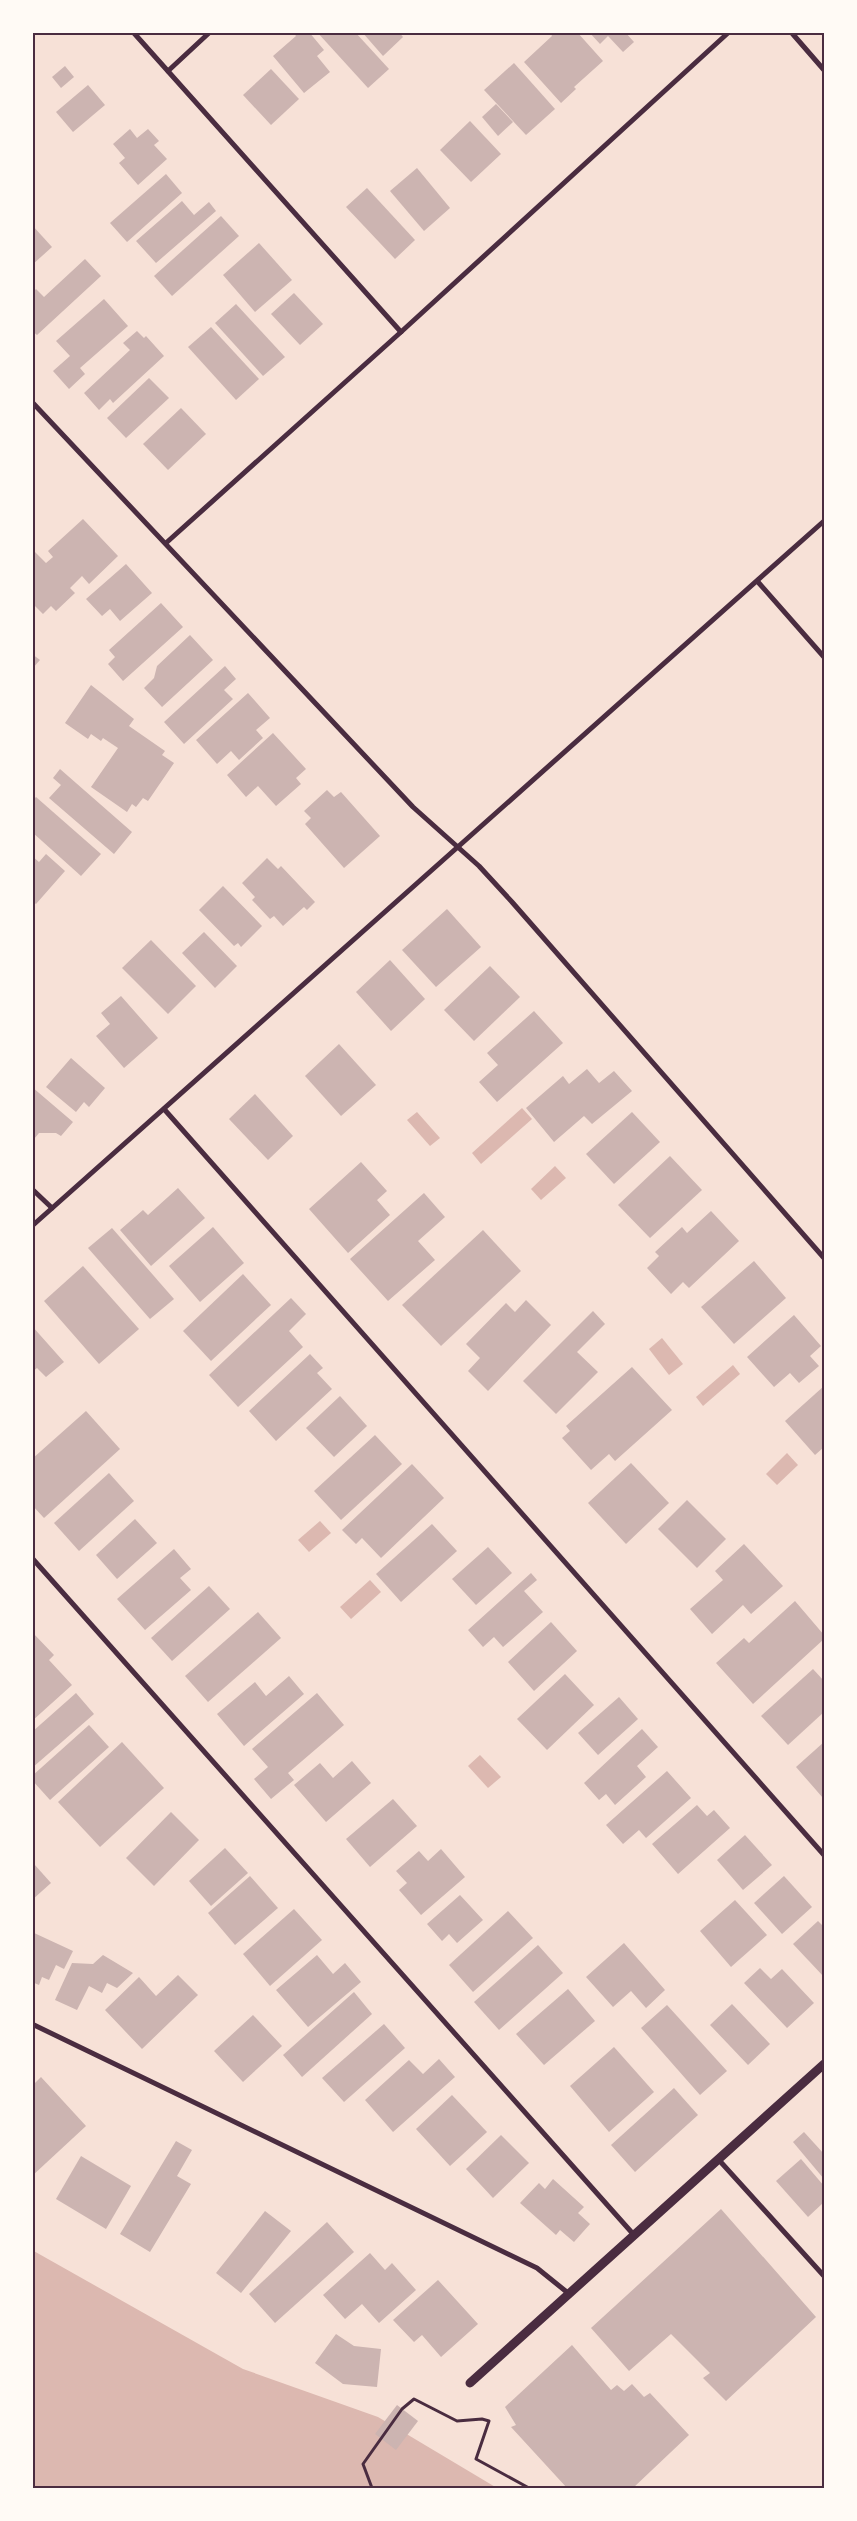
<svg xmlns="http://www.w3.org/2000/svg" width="857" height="2521" font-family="Overpass,sans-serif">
	<rect width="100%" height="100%" fill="#f7e1d7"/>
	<g fill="#dcb8b0">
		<path d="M522,1108l10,11 -51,45 -9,-11z"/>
		<path d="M417,1112l23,26 -10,8 -23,-26z"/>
		<path d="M555,1166l11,12 -25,22 -10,-11z"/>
		<path d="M662,1338l21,26 -14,11 -20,-26z"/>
		<path d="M733,1365l7,9 -37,32 -7,-9z"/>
		<path d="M787,1453l11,12 -21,20 -11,-11z"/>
		<path d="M320,1521l11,12 -22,19 -11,-12z"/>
		<path d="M370,1580l11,12 -30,27 -11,-12z"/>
		<path d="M480,1755l21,22 -13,11 -20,-22z"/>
		<path d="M32,2250l211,119 135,48 119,71h-464z"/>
	</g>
	<g fill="#ccb4b1">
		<path d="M293,32h16l15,18 -7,6 13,16 -26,21 -31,-37 23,-20z"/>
		<path d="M317,32h38l34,37 -21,19z"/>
		<path d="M362,32h37l4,5 -20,19z"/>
		<path d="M550,32h27l26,29 -29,26 2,2 -15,14 -37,-41 28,-26z"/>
		<path d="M589,32h36l9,10 -11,10 -15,-16 -8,8z"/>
		<path d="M514,63l41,46 -29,26 -42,-45z"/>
		<path d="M65,66l9,11 -13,11 -9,-11z"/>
		<path d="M271,69l28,30 -28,26 -28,-30z"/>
		<path d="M88,85l17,20 -32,27 -17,-20z"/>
		<path d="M496,104l17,18 -15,14 -16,-19z"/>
		<path d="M470,121l31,33 -30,28 -31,-32z"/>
		<path d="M130,129l7,9 11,-9 11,12 -5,4 13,14 -29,26 -19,-22 6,-5 -12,-14z"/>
		<path d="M417,168l33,40 -26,23 -34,-40z"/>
		<path d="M166,174l16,19 -55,49 -17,-19z"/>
		<path d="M367,188l48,52 -20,19 -49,-52z"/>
		<path d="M182,201l12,14 15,-13 7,9 -60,52 -20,-22z"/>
		<path d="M221,216l18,20 -67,60 -18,-20z"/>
		<path d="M32,225l20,22 -20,18z"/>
		<path d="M259,243l33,37 -37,32 -32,-37z"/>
		<path d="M85,259l16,17 -64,59 -5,-4v-42l2,2 2,-2 8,8z"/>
		<path d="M294,293l29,31 -23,21 -29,-31z"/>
		<path d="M104,299l24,27 -48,42 5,6 -16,15 -16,-18 17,-15 -14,-15z"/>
		<path d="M236,304l49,53 -22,19 -48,-53z"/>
		<path d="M211,327l48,52 -23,21 -48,-53z"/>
		<path d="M137,331l7,7 2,-2 18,20 -51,47 -3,-4 -11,11 -15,-17 46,-43 -7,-7z"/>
		<path d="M149,378l20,20 -43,40 -19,-20z"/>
		<path d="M181,408l25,26 -38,36 -25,-26z"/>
		<path d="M83,519l35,37 -29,28 -7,-8 -12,12 5,5 -19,18 -5,-5 -8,8 -11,-11v-54l14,14 7,-6 -5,-6z"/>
		<path d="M126,564l26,29 -32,28 -10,-12 -8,7 -16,-17z"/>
		<path d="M161,603l22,24 -60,54 -15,-17 7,-7 -6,-7z"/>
		<path d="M190,635l23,25 -51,47 -18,-19 10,-10 3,-12z"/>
		<path d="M32,654l8,6 -8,9z"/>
		<path d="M225,666l11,13 -12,11 9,9 -49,45 -20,-22z"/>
		<path d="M91,685l43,34 -5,7 36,25 -3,4 12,8 -26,38 -5,-3 -7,9 -4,-3 -5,8 -36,-25 27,-39 -15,-10 -2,3 -10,-7 -3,5 -23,-16z"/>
		<path d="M248,693l22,25 -14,12 7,8 -24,22 -8,-9 -14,13 -21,-24z"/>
		<path d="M273,733l33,36 -10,9 5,6 -25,22 -18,-20 -12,11 -19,-22z"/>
		<path d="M60,769l72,63 -18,22 -65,-56 12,-13 -8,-7z"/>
		<path d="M327,790l7,7 7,-5 39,44 -36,32 -39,-44 6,-6 -7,-7z"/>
		<path d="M36,797l65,57 -20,22 -49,-44v-31z"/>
		<path d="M46,854l19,17 -29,33 -4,-3v-45l7,6z"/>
		<path d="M267,858l11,11 3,-3 34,36 -8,8 -3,-3 -21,19 -9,-10 -4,3 -18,-19 3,-3 -13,-14z"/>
		<path d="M223,886l39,40 -21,21 -3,-4 -4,3 -35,-36z"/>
		<path d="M447,909l34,38 -45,40 -34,-37z"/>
		<path d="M204,932l33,34 -22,22 -33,-35z"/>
		<path d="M151,940l45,46 -28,28 -46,-46z"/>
		<path d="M390,960l35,39 -34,32 -35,-39z"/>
		<path d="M490,966l30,31 -46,44 -30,-31z"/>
		<path d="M121,996l37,42 -34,30 -28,-32 14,-12 -9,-11z"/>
		<path d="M534,1011l29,32 -66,59 -18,-20 19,-17 -11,-12z"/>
		<path d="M339,1044l37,41 -35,31 -36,-40z"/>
		<path d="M71,1058l34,30 -16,19 -5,-5 -8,10 -30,-25z"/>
		<path d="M587,1069l12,14 15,-12 18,20 -40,33 -8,-8 -30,26 -28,-34 37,-32 6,8z"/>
		<path d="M32,1087l41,35 -12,14 -5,-3h-17l-5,6 -2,-2z"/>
		<path d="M255,1094l38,42 -25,24 -39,-41z"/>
		<path d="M632,1112l28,30 -46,42 -28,-30z"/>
		<path d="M670,1156l32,34 -52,48 -32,-33z"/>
		<path d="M361,1162l26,29 -10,9 13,15 -42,38 -39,-44z"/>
		<path d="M178,1188l27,30 -54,48 -31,-36 23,-20 5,5z"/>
		<path d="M424,1193l21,24 -27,24 17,19 -47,41 -38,-42z"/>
		<path d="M711,1211l28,30 -50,47 -6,-6 -12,12 -24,-26 12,-12 -4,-4 27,-25 5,6z"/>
		<path d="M213,1227l31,36 -44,39 -31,-36z"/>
		<path d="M112,1228l62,71 -24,20 -62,-71z"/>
		<path d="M483,1230l38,41 -80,75 -39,-41z"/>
		<path d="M754,1261l32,37 -52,46 -33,-37z"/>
		<path d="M83,1266l56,63 -40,35 -55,-63z"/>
		<path d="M243,1274l28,31 -60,56 -28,-30z"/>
		<path d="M291,1298l15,16 -17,17 14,16 -65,60 -29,-32z"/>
		<path d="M526,1300l25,25 -63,66 -20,-20 12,-13 -14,-14 40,-41 9,9z"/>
		<path d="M593,1311l12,13 -28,28 21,20 -42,42 -33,-33z"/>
		<path d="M794,1315l27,31 -11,10 9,10 -20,17 -9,-10 -16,14 -27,-30z"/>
		<path d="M32,1326l32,36 -18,15 -9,-9 -5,4z"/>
		<path d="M310,1354l13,14 -6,5 15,16 -56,52 -27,-30z"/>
		<path d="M632,1367l40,43 -57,51 -6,-7 -18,16 -29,-32 8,-7 -4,-5z"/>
		<path d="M824,1386v61l-9,8 -30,-34z"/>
		<path d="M340,1396l27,30 -33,31 -28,-29z"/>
		<path d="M86,1411l34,38 -76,69 -12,-13v-46z"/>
		<path d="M375,1435l27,29 -61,56 -27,-29z"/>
		<path d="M631,1463l38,40 -43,41 -38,-41z"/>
		<path d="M412,1464l32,34 -63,60 -19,-20 -6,6 -14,-14z"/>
		<path d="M109,1473l25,28 -55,50 -25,-28z"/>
		<path d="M687,1500l39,39 -29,29 -39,-39z"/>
		<path d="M135,1519l22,24 -40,36 -21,-24z"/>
		<path d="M432,1524l25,27 -56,51 -25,-28z"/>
		<path d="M744,1544l39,42 -32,28 -8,-9 -31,29 -22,-25 33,-29 -8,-9z"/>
		<path d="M488,1547l24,26 -36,32 -24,-26z"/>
		<path d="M174,1549l17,20 -11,9 11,12 -46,40 -28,-31z"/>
		<path d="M531,1573l6,7 -13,11 19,21 -40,35 -9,-10 -11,10 -15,-17z"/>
		<path d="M209,1586l21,23 -58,52 -21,-23z"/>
		<path d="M795,1601l29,34v4l-71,65 -37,-41 28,-25 5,5z"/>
		<path d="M258,1612l23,26 -73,64 -23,-26z"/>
		<path d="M551,1622l26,29 -43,40 -26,-29z"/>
		<path d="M32,1632l22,23 -5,5 23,25 -40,36z"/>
		<path d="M813,1669l11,12v31l-36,33 -27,-29z"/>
		<path d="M565,1674l29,31 -47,45 -30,-31z"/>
		<path d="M289,1676l15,18 -60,52 -27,-32 38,-32 11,14z"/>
		<path d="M76,1693l18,21 -62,54v-36z"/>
		<path d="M317,1693l27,32 -56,48 6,7 -23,19 -17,-20 14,-12 -16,-18z"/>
		<path d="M619,1697l19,22 -40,36 -20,-22z"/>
		<path d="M89,1725l20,22 -59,53 -18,-20v-4z"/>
		<path d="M642,1729l16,18 -21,19 9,11 -31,28 -9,-11 -7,6 -15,-17z"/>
		<path d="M122,1742l42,46 -64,59 -42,-45z"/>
		<path d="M824,1742v55l-1,1 -27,-31z"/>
		<path d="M352,1761l19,22 -45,39 -32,-37 26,-22 13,15z"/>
		<path d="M667,1771l24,27 -45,40 -7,-8 -16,14 -17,-19z"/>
		<path d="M393,1799l24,27 -47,41 -24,-28z"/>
		<path d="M697,1805l10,11 7,-6 16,18 -52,46 -26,-30z"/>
		<path d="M171,1812l28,28 -45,46 -28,-28z"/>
		<path d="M745,1835l27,30 -29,25 -26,-30z"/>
		<path d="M225,1848l23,25 -37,33 -22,-25z"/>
		<path d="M441,1849l24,28 -44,38 -22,-25 8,-7 -11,-12 23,-20 9,10z"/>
		<path d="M34,1864l17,19 -19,17v-35z"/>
		<path d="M250,1876l28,32 -43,37 -27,-32z"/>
		<path d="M784,1876l28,31 -30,27 -28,-31z"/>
		<path d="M460,1895l23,25 -26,23 -8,-9 -7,7 -15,-17z"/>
		<path d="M735,1900l32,35 -36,32 -31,-36z"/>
		<path d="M294,1909l28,31 -52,46 -27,-32z"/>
		<path d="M508,1911l25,27 -60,54 -24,-27z"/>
		<path d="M818,1921l6,6v50l-31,-33z"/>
		<path d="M32,1932l41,19 -9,18 -8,-4 -7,15 -7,-3 -3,8 -7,-3z"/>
		<path d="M624,1943l41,47 -19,18 -15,-17 -18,16 -27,-30z"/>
		<path d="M538,1945l25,28 -64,57 -25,-28z"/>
		<path d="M103,1955l30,18 -16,15 -10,-5 -5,10 -13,-7 -12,24 -22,-10 17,-37 21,1z"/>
		<path d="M317,1955l16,19 12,-11 16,19 -53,45 -32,-37z"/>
		<path d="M760,1968l11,11 11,-10 32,34 -27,25 -43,-45z"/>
		<path d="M178,1975l20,20 -56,54 -37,-39 34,-33 17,19z"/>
		<path d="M568,1989l27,32 -51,44 -28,-31z"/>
		<path d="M354,1992l18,22 -70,63 -19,-22z"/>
		<path d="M732,2004l38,40 -22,21 -38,-40z"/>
		<path d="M667,2005l60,66 -27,24 -59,-67z"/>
		<path d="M253,2015l29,31 -39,36 -29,-31z"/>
		<path d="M384,2024l21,24 -61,54 -22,-24z"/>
		<path d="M614,2047l40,45 -45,40 -39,-46z"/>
		<path d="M439,2059l16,18 -62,55 -28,-32 44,-40 14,14z"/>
		<path d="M41,2077l45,49 -54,50v-90z"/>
		<path d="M674,2088l24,27 -63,57 -24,-27z"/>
		<path d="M452,2095l35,37 -37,34 -34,-37z"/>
		<path d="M804,2132l20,22v25l-31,-37z"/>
		<path d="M501,2135l28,28 -36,35 -27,-29z"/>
		<path d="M176,2141l16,9 -15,26 14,8 -41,68 -30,-18z"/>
		<path d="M81,2156l50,30 -25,43 -50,-30z"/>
		<path d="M801,2159l23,27v16l-16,15 -32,-36z"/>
		<path d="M553,2179l31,28 -6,6 12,11 -16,18 -14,-12 -4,5 -36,-32 19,-20 6,6z"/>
		<path d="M721,2209l95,108 -90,84 -23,-23 7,-5 -39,-39 -42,37 -38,-43z"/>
		<path d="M265,2211l26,20 -50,62 -25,-20z"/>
		<path d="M327,2222l27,30 -79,71 -26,-29z"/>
		<path d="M370,2253l15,17 7,-7 24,27 -37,33 -17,-19 -17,15 -22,-24z"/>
		<path d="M438,2280l40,44 -37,33 -19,-22 -8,7 -21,-22z"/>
		<path d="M336,2334l18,12 27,3 -4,38 -34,-3 -28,-21z"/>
		<path d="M572,2345l39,45 6,-5 7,6 8,-7 12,13 6,-4 39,42 -56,53h-66l-56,-61 5,-2 -11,-18z"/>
		<path d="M397,2405l21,16 -22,29 -21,-16z"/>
	</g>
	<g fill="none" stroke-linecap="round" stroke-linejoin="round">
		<path stroke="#4a2c40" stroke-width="3" d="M372,2488l-9,-24 39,-55 12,-10 43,22 25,-2 7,2 -13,38 53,29"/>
		<g stroke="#4a2c40" stroke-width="5">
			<path d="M133,32l268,300"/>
			<path d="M791,32l33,38"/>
			<path d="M168,71l42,-39"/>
			<path d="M32,402l381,405 66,59 33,36 312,356"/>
			<path d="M166,543l235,-211 328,-300"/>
			<path d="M758,582l66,75"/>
			<path d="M164,1109l660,746"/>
			<path d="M32,1189l20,19"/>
			<path d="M32,1226l792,-705"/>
			<path d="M32,1558l602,677"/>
			<path d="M32,2024l505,244 31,25"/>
			<path d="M718,2159l106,117"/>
		</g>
		<path stroke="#4a2c40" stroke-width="9" d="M470,2383l354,-319"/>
	</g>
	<rect width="857" height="2521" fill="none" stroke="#fffaf5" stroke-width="68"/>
	<rect x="34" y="34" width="789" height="2453" fill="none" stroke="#4a2c40" stroke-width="2"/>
</svg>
